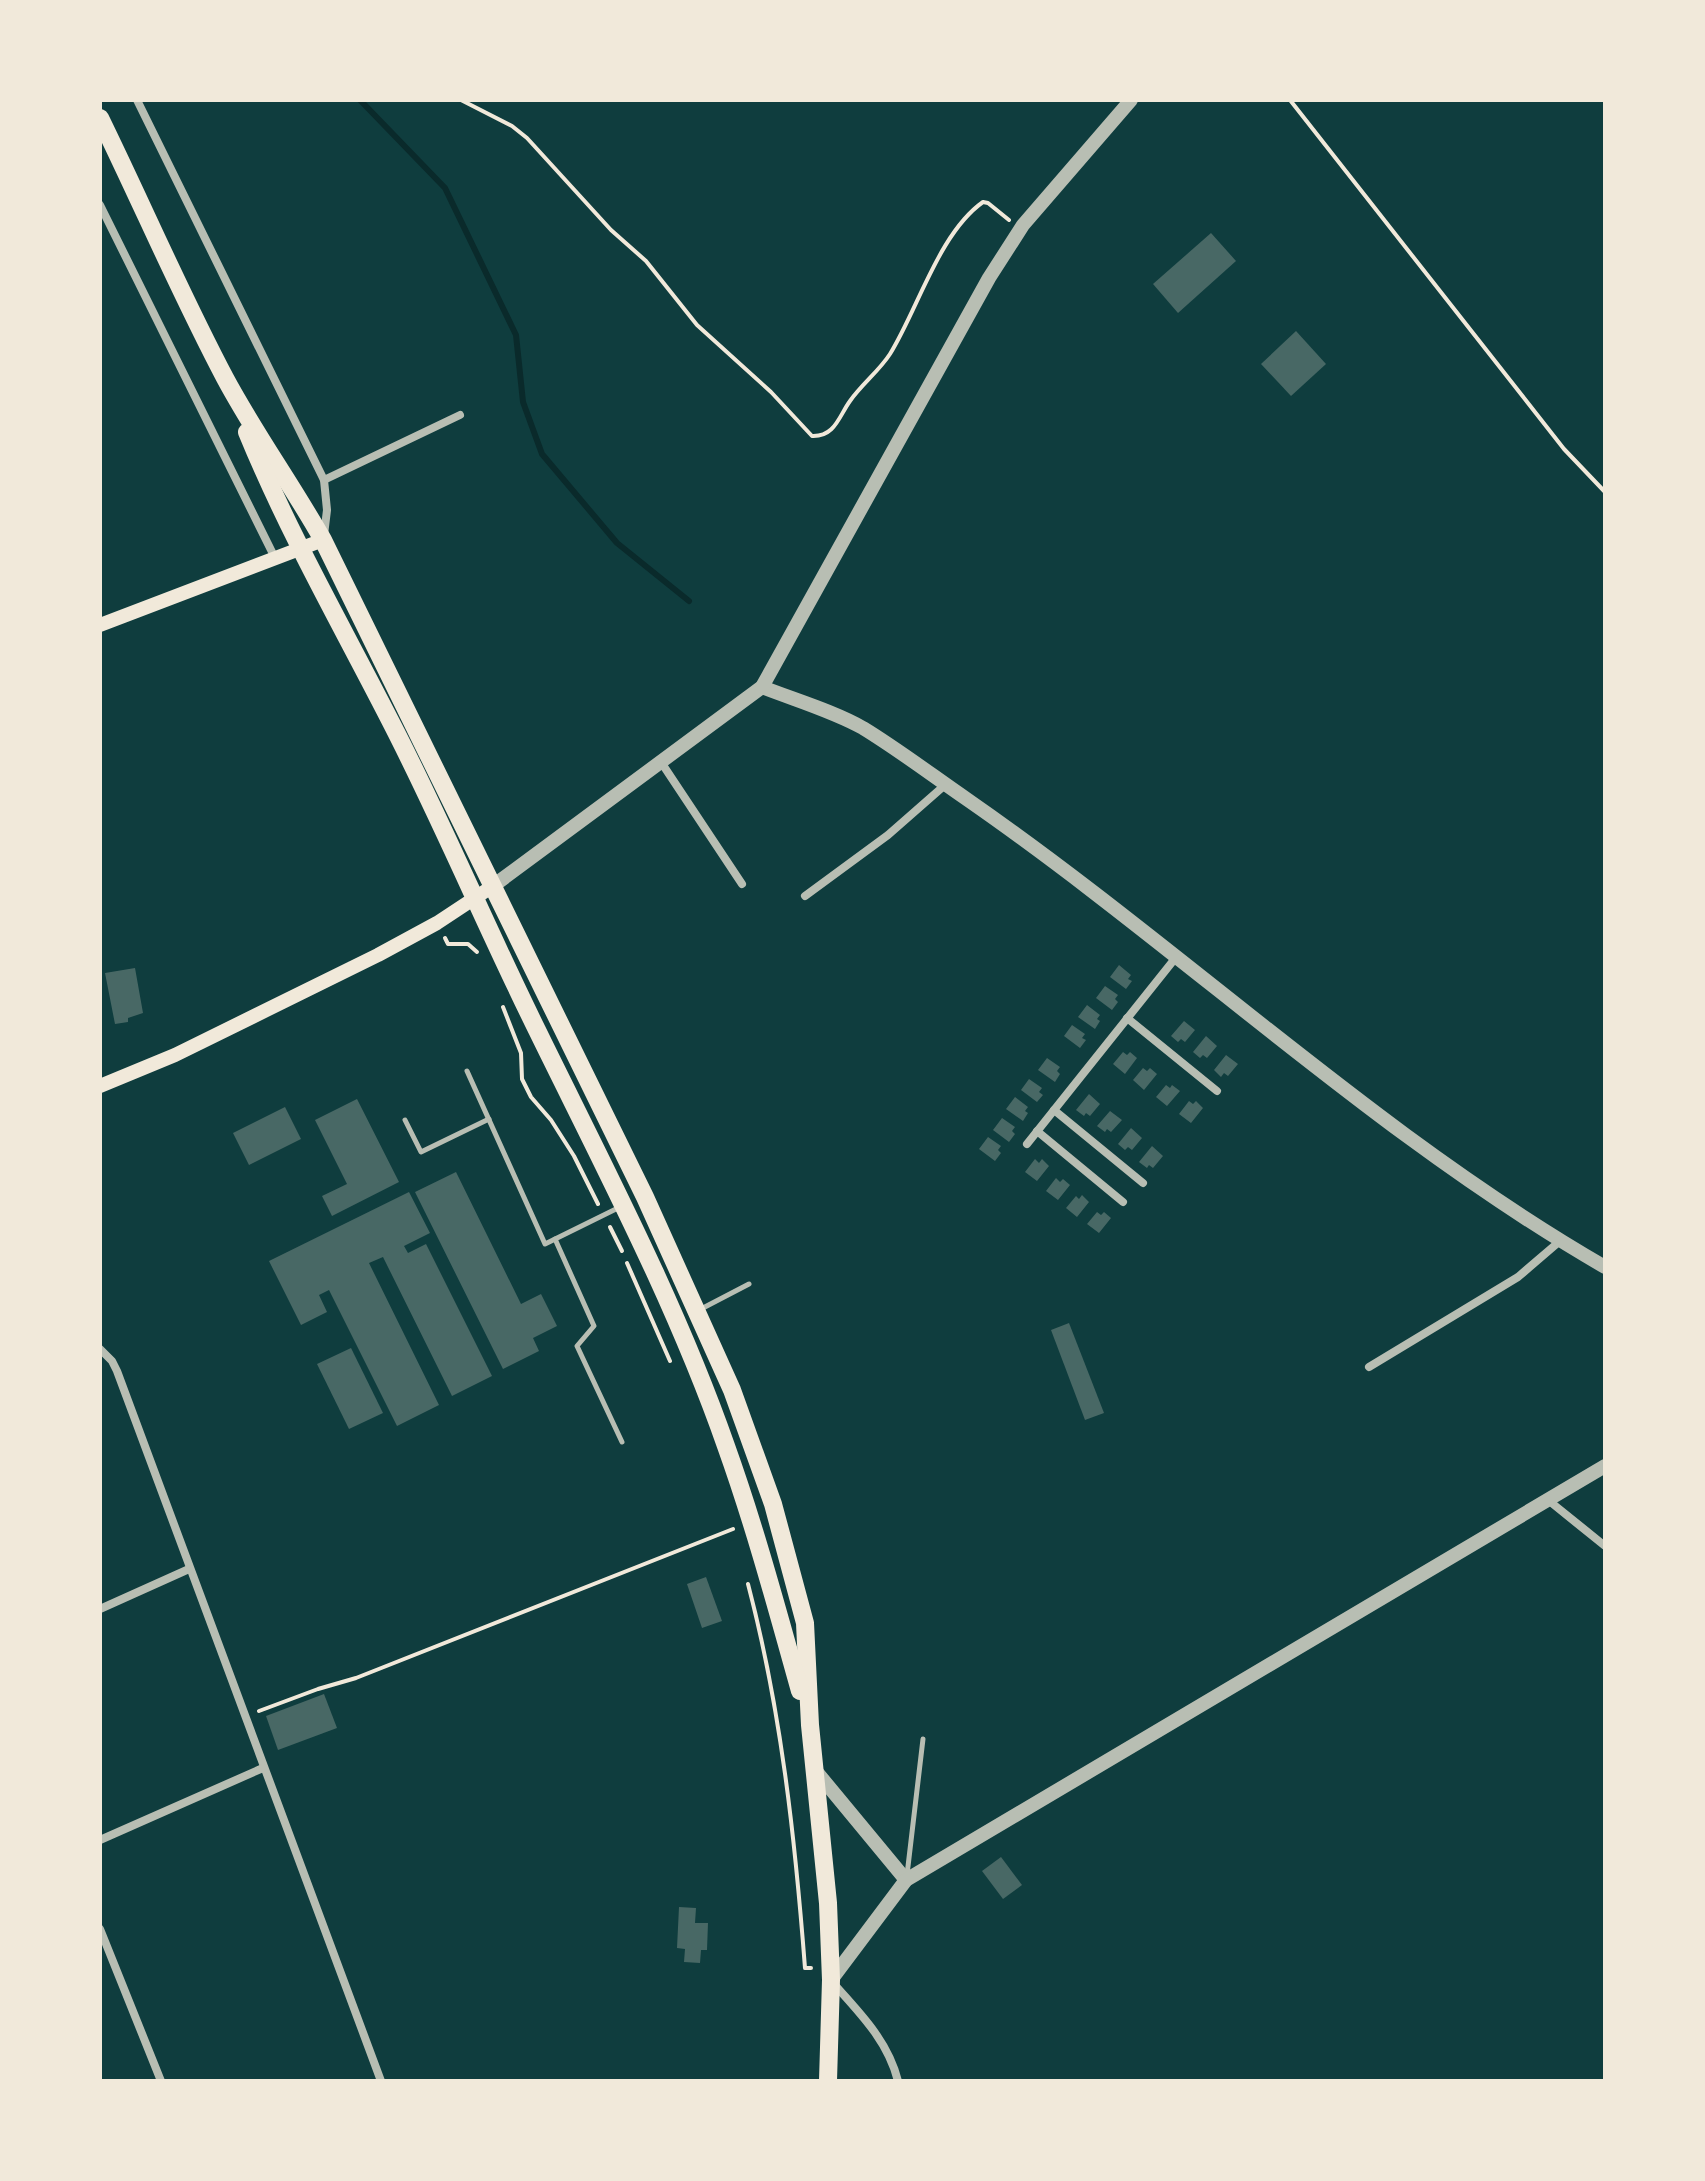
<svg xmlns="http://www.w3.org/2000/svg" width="1705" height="2181" font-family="'Alegreya Sans',sans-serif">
	<rect width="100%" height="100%" fill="#0f3d3e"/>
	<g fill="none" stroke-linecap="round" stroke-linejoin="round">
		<path stroke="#0a2a2b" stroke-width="6" d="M360,100l85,88 71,147 7,67 19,52 75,89 72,58"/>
	</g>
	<g fill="#486865">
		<path d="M1211,233l25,28 -58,52 -25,-29z"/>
		<path d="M1296,331l30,33 -35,32 -30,-32z"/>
		<path d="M1119,965l12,10 -3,4 4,2 -6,8 -16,-12z"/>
		<path d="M135,968l8,45 -15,5v4l-13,2 -10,-51z"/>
		<path d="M1105,986l13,9 -3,4 3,3 -6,8 -16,-12z"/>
		<path d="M1087,1005l13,10 -3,4 3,2 -5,8 -17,-12z"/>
		<path d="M1184,1021l11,9 -10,12 -4,-3 -3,3 -7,-6z"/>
		<path d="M1072,1025l13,9 -3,4 4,2 -6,8 -16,-12z"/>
		<path d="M1206,1036l11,10 -10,12 -4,-3 -3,3 -7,-6z"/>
		<path d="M1123,1052l4,3 3,-3 7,6 -12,16 -12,-10z"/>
		<path d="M1226,1055l12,9 -10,12 -4,-3 -3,4 -7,-7z"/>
		<path d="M1047,1058l13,9 -3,4 3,3 -5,8 -17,-12z"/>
		<path d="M1143,1068l4,3 3,-3 7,6 -13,16 -11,-10z"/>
		<path d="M1029,1079l13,9 -3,4 4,3 -6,7 -16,-12z"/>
		<path d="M1166,1085l4,3 2,-3 8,6 -13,15 -11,-9z"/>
		<path d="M1089,1094l11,10 -10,12 -4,-3 -2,3 -8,-6z"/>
		<path d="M1015,1097l13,10 -3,4 3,2 -5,8 -17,-12z"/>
		<path d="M357,1099l42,83 -67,34 -10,-20 25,-12 -32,-64z"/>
		<path d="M1189,1101l4,3 3,-3 7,7 -12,15 -12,-9z"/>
		<path d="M285,1107l16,32 -52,26 -16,-32z"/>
		<path d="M1110,1111l12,9 -11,12 -4,-3 -2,3 -8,-6z"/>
		<path d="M1002,1118l13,9 -3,4 3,3 -6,8 -16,-12z"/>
		<path d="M1131,1128l11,10 -10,12 -4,-3 -3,3 -7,-6z"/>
		<path d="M988,1137l13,9 -3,4 3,3 -6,8 -16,-12z"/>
		<path d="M1152,1146l11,10 -10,12 -4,-3 -2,3 -8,-6z"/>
		<path d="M1035,1159l4,4 3,-4 7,7 -12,15 -12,-9z"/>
		<path d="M456,1172l65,132 20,-10 16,32 -24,12 6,13 -36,18 -88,-177z"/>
		<path d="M1056,1178l4,4 3,-3 7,6 -12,15 -12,-9z"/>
		<path d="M409,1192l21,41 -26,13 4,7 18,-9 66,132 -40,20 -69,-139 -14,6 70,142 -42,21 -68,-136 -10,5 8,17 -26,13 -32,-64z"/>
		<path d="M1082,1195l7,7 -12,15 -11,-9 10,-12 3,3z"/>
		<path d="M1097,1212l4,3 3,-3 7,6 -12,15 -12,-9z"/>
		<path d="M1069,1323l35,90 -19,7 -34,-90z"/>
		<path d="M351,1348l32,65 -34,16 -32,-65z"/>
		<path d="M706,1577l16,44 -20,7 -15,-44z"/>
		<path d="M324,1694l13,34 -59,22 -12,-34z"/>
		<path d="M1001,1857l21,28 -19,14 -21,-28z"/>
		<path d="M679,1907l17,1 -1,15h13l-1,27h-6l-1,13 -16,-1 1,-13 -8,-1z"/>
	</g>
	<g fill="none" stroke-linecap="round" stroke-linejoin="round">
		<g stroke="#f1e9da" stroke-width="4">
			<path d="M461,100l51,26 15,12 84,92 35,31 51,64 74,67 41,44c23,1 27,-20 38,-35 12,-17 29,-30 40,-47 28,-45 49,-121 93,-152l5,1 21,17"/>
			<path d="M1290,100l274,349 41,43"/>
			<path d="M445,938l3,6h20l9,8"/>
			<path d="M503,1007l18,46 1,26 9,18 20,23 23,36 24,48"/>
			<path d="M610,1227l12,24"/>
			<path d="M627,1263l43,98"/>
			<path d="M748,1584c33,126 47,254 57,384h6"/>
			<path d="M259,1711l59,-22 38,-11 377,-149"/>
		</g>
		<g stroke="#b8beb3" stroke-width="5">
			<path d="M467,1071l78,173 73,-36"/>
			<path d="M405,1120l16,32 68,-33"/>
			<path d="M555,1239l39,87 -17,20 45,96"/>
			<path d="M701,1309l48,-25"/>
			<path d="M907,1875l16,-136"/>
		</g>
		<g stroke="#b8beb3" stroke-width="8">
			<path d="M137,100l187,380 3,30 -3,25"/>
			<path d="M100,205l175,353"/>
			<path d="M324,480l136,-65"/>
			<path d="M661,762l81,122"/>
			<path d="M805,896l83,-61 57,-50"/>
			<path d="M1127,1018l90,73"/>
			<path d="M1054,1110l89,73"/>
			<path d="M1037,1131l86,71"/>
			<path d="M1027,1144l150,-188"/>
			<path d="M100,1349l12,12 5,10 264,710"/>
			<path d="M1369,1367l149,-90 42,-36"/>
			<path d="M1548,1500l57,46"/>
			<path d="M100,1609l89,-40"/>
			<path d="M100,1840l163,-72"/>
			<path d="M100,1929l61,152"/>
			<path d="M833,1983c27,30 55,58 65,98"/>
		</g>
		<g stroke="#b8beb3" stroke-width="14">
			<path d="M762,687c33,13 71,24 101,41 36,22 70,48 105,72 216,150 408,335 637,467"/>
			<path d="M493,886l269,-199 227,-409 34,-53 108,-125"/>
			<path d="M815,1770l91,110"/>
			<path d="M831,1980l75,-100 699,-414"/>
		</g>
		<g stroke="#f1e9da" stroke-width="14">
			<path d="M100,625l223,-85"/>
			<path d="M100,1086l75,-31 203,-100 59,-32 56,-37"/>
		</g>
		<g stroke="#f1e9da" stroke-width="18">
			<path d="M100,118c42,86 80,175 125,260 30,56 67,107 98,162l322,657 87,193 41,114 32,119 5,102 18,178 3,77 -3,101"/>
			<path d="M247,432c43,105 100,203 151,304 49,97 91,197 139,294 67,137 139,273 189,416 29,81 51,163 74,245"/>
		</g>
	</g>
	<rect width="1705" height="2181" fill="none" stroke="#f1e9da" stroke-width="204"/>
</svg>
